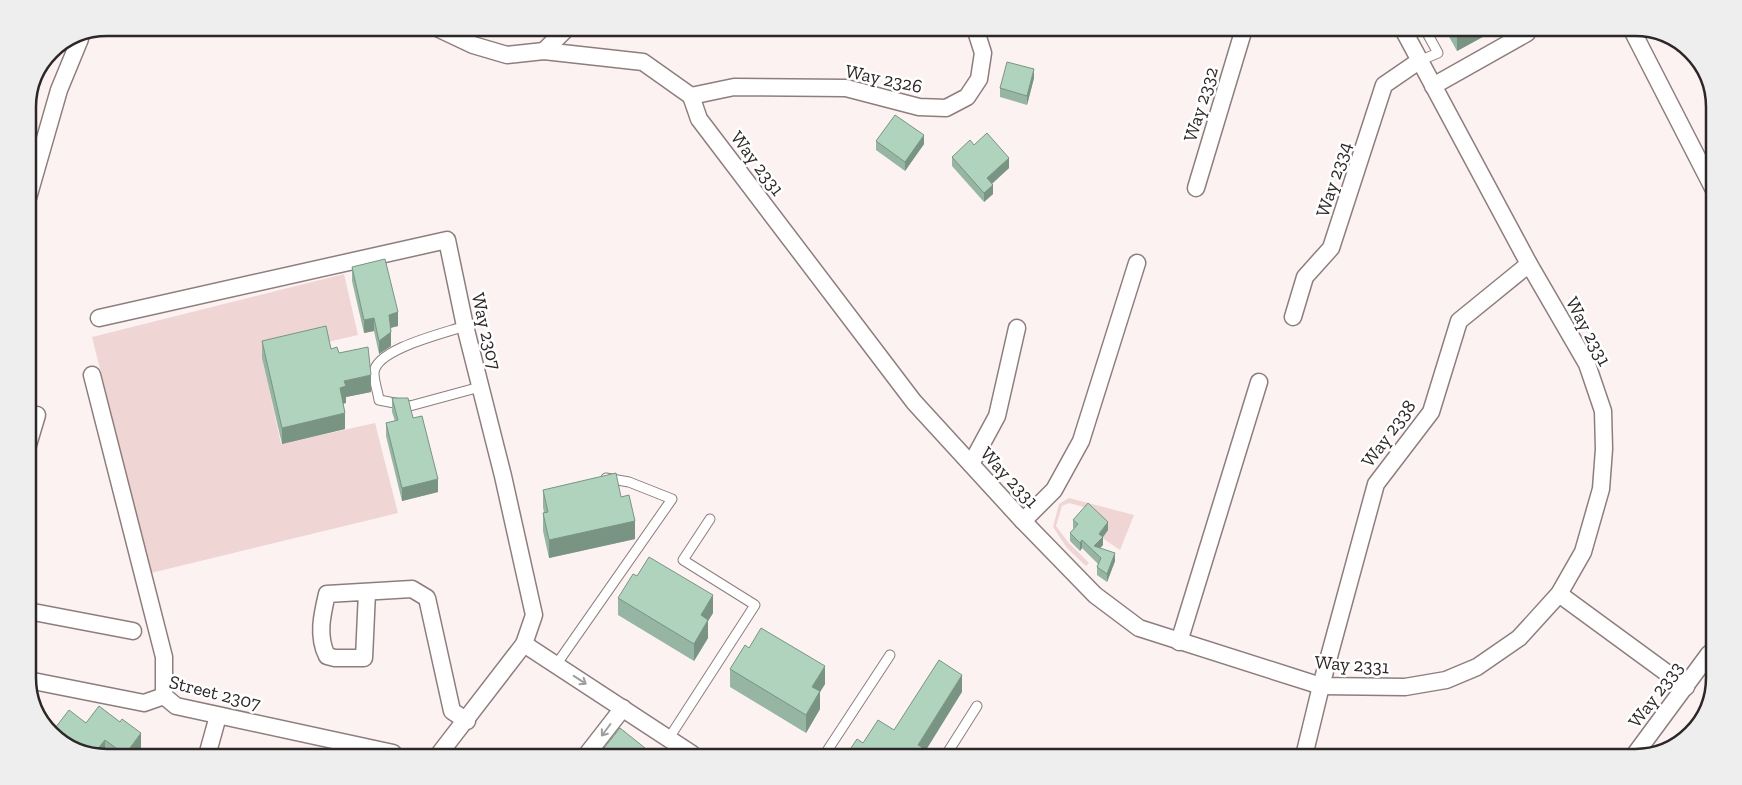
<svg xmlns="http://www.w3.org/2000/svg" width="1742" height="785" font-family="'Zilla Slab',serif">
	<rect width="100%" height="100%" fill="#fdf2f2"/>
	<g fill="#efd5d4">
		<path d="M344,274l14,61 -96,22 19,87 94,-21 23,90 -247,60 -59,-236z"/>
		<path d="M1069,498l65,17 -14,35 -19,-13 -10,-28 -22,-6 -7,3 -6,20 12,16 21,21 -3,3 -19,-18 -14,-21 6,-23z"/>
	</g>
	<g fill="none" stroke-linecap="round" stroke-linejoin="round">
		<g stroke="#8d7e7d" stroke-width="11">
			<g id="service">
				<path d="M1419,61l19,-8 -11,-20"/>
				<path d="M465,326c-20,7 -90,23 -91,47 0,9 4,19 5,27l31,6 70,-19"/>
				<path d="M556,665l116,-166 -43,-17 -23,-4"/>
				<path d="M669,738l86,-133 -72,-45 27,-41"/>
				<path d="M825,754l65,-99"/>
				<path d="M946,755l31,-49"/>
			</g>
		</g>
		<g stroke="#8d7e7d" stroke-width="19">
			<g id="minor">
				<path d="M439,29l34,16 34,10 37,-4 99,11 48,34"/>
				<path d="M1634,34l79,154"/>
				<path d="M544,51l22,-22"/>
				<path d="M1433,86l94,-53"/>
				<path d="M691,96l8,23 215,283 109,119 72,74 44,33 182,58 84,1 41,-7 31,-13 42,-29 40,-44 24,-42 18,-63 3,-40 -1,-38 -16,-47 -58,-100 -124,-231"/>
				<path d="M691,96l43,-9 112,1 73,19 27,1 21,-11 12,-18 4,-26 -7,-22"/>
				<path d="M1196,188l47,-156"/>
				<path d="M28,198l31,-108 21,-51"/>
				<path d="M1293,317l12,-40 26,-29 53,-163 35,-24"/>
				<path d="M99,318l348,-78 18,86 38,150 31,139 -10,29 -84,109"/>
				<path d="M92,375l72,282v39"/>
				<path d="M28,445l9,-30"/>
				<path d="M971,464l26,-48 20,-88"/>
				<path d="M1023,521l31,-31 27,-49 56,-178"/>
				<path d="M367,592l-3,66h-29l-8,-2c-10,-20 -5,-41 0,-62l85,-5 15,9 25,113 15,10"/>
				<path d="M1559,594l127,93"/>
				<path d="M28,611l105,20"/>
				<path d="M1179,642l80,-260"/>
				<path d="M524,644l168,110"/>
				<path d="M28,680l116,23 20,-7 12,10 217,47"/>
				<path d="M208,752l10,-36"/>
				<path d="M588,753l35,-45"/>
				<path d="M1304,756l17,-70 55,-202 55,-72 28,-91 70,-57"/>
				<path d="M1633,757l76,-103"/>
			</g>
		</g>
		<use href="#service" stroke="#fff" stroke-width="9"/>
		<use href="#minor" stroke="#fff" stroke-width="16"/>
	</g>
	<g fill="#96b5a3">
		<path d="M1447,33h43l-33,18z"/>
		<path d="M1034,78l-7,27 -27,-8v-9z"/>
		<path d="M876,141l48,3 -19,27 -29,-21z"/>
		<path d="M974,145l35,23 -17,16 1,10 -9,8 -32,-36v-9z"/>
		<path d="M352,267l46,59 -7,2v18l-12,8 -5,-23 -10,2 -12,-52z"/>
		<path d="M262,341l69,8 8,4 32,39 -25,5v6l-3,1 2,25 -63,15 -20,-86z"/>
		<path d="M392,398l21,20 25,74 -36,9 -16,-65v-13l9,-2 -3,-9z"/>
		<path d="M543,490l78,7 14,42 -86,19 -6,-27v-18h1l-1,-6z"/>
		<path d="M1073,520l35,10 -5,7v8l-3,3 15,13 -8,21 -10,-7v-8l1,-3 -16,-16 -2,3 -10,-10v-8l4,-4 -1,-1z"/>
		<path d="M618,598l95,15 -5,8v17l-14,23 -76,-46z"/>
		<path d="M749,648l76,36 -5,8v17l-14,24 -76,-46v-18z"/>
		<path d="M86,723l55,28 -1,1 -63,-1z"/>
	</g>
	<g fill="#7a9484">
		<path d="M1457,33h33l-33,18z"/>
		<path d="M1034,69v9l-7,27v-9z"/>
		<path d="M924,135v9l-19,27v-9z"/>
		<path d="M1009,158v10l-22,20v-10z"/>
		<path d="M993,185v9l-9,8v-9z"/>
		<path d="M398,312v14l-9,2v-13z"/>
		<path d="M374,318v13l-10,2v-13z"/>
		<path d="M391,332v14l-12,8v-13z"/>
		<path d="M371,375v17l-25,5v6l-6,1v-16l4,-7z"/>
		<path d="M345,413v16l-63,15v-16z"/>
		<path d="M438,479v13l-36,9v-13z"/>
		<path d="M635,521v18l-86,19v-18z"/>
		<path d="M1108,522v8l-5,7v8l-8,8 -1,-7 5,-12z"/>
		<path d="M1082,540v8l-2,3v-8z"/>
		<path d="M1115,553v8l-8,21v-8z"/>
		<path d="M713,595v18l-5,8v17l-14,23v-17l7,-29z"/>
		<path d="M825,666v18l-5,8v17l-14,24v-18l6,-28z"/>
		<path d="M962,675v17l-39,63h-5v-10z"/>
		<path d="M141,733v18l-1,1h-13z"/>
		<path d="M105,740v11h-9z"/>
		<path d="M645,748v6h-4z"/>
	</g>
	<g fill="#afd3bd" stroke="#7a9484">
		<path d="M1007,62l27,7 -7,27 -27,-8z"/>
		<path d="M895,115l29,20 -19,27 -29,-21z"/>
		<path d="M987,133l22,25 -22,20 6,7 -9,8 -32,-36 18,-17 4,5z"/>
		<path d="M385,259l13,53 -9,3 2,17 -12,9 -5,-23 -10,2 -12,-53z"/>
		<path d="M326,326l5,23 6,-2 2,6 29,-6 3,28 -27,6 2,5 -6,2 5,25 -63,15 -20,-87z"/>
		<path d="M392,398h16l5,20 9,-2 16,63 -36,9 -16,-65 12,-3z"/>
		<path d="M616,473l5,24 8,-2 6,26 -86,19 -6,-27 5,-1 -5,-22z"/>
		<path d="M1088,503l20,19 -9,12 4,3 -9,9 21,7 -8,21 -10,-7 4,-9 -19,-18 -2,3 -10,-10 8,-9 -5,-4z"/>
		<path d="M649,557l64,38 -12,20 7,5 -14,24 -76,-46 15,-24 4,2z"/>
		<path d="M761,628l64,38 -13,21 8,4 -14,24 -76,-46 15,-24 4,3z"/>
		<path d="M939,660l23,15 -44,70 4,2 -4,8 -71,-1 10,-15 6,4 15,-23 16,10z"/>
		<path d="M99,706l21,16 2,-3 19,14 -14,19 -7,-1 -15,-11 -9,11h-19l-25,-19 17,-22 17,13z"/>
		<path d="M620,728l25,20 -4,6 -41,-1z"/>
	</g>
	<defs><path id="oneway-shaft" d="M-6 0H5M1.5-3L5.5 0L1.5 3" fill="none" stroke-width="1.6" stroke-linecap="round" stroke-linejoin="round" transform="scale(1.25)"/></defs>
	<g stroke="#a09e9e">
		<use href="#oneway-shaft" transform="translate(580 680) rotate(33)"/>
		<use href="#oneway-shaft" transform="translate(606 730) rotate(127)"/>
	</g>
	<g text-anchor="middle" stroke-width="5" stroke-linejoin="round" paint-order="stroke">
		<g font-size="19" fill="#2d2727" stroke="#fff">
			<text transform="translate(884 78) rotate(12)" y="7">Way 2326</text>
			<text transform="translate(1200 104) rotate(-73)" y="7">Way 2332</text>
			<text transform="translate(758 163) rotate(53)" y="7">Way 2331</text>
			<text transform="translate(1333 179) rotate(-72)" y="7">Way 2334</text>
			<text transform="translate(487 331) rotate(77)" y="7">Way 2307</text>
			<text transform="translate(1589 331) rotate(62)" y="7">Way 2331</text>
			<text transform="translate(1388 433) rotate(-54)" y="7">Way 2338</text>
			<text transform="translate(1010 477) rotate(47)" y="7">Way 2331</text>
			<text transform="translate(1352 664) rotate(4)" y="7">Way 2331</text>
			<text transform="translate(215 692) rotate(14)" y="7">Street 2307</text>
			<text transform="translate(1655 694) rotate(-53)" y="7">Way 2333</text>
		</g>
	</g>
	<path d="M0 0H1742V785H0ZM107 36H1635A71 71 0 0 1 1706 107V678A71 71 0 0 1 1635 749H107A71 71 0 0 1 36 678V107A71 71 0 0 1 107 36Z" fill="#eee" fill-rule="evenodd"/>
	<path fill="none" stroke="#2d2727" stroke-width="2.5" d="M107 36H1635A71 71 0 0 1 1706 107V678A71 71 0 0 1 1635 749H107A71 71 0 0 1 36 678V107A71 71 0 0 1 107 36Z"/>
</svg>
